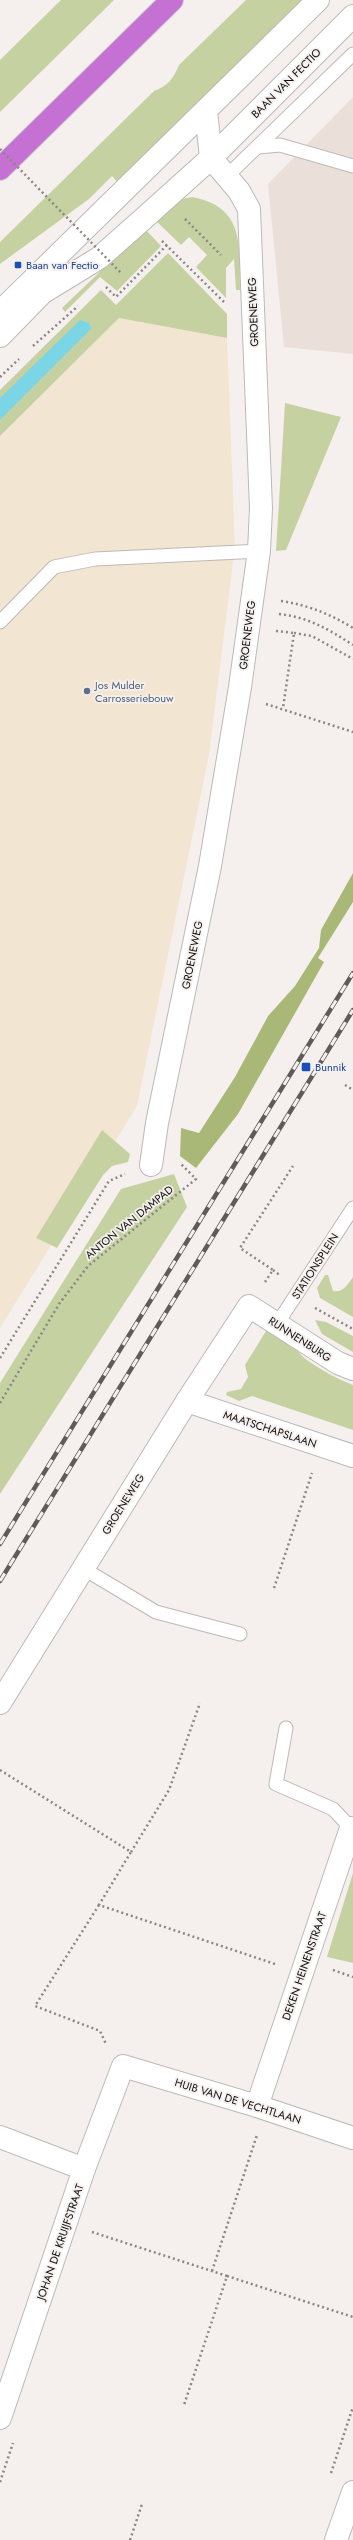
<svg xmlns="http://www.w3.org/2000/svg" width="353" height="2540" font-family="Jost,sans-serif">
	<rect width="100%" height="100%" fill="#f5f0ee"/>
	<path fill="#ebdfda" d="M353,97v257l-69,-7 -16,-163z"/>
	<path fill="#f2e6d2" d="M119,318l108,20 8,209 -26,208 -72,351 -137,222v-892z"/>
	<g fill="#c6d1a1">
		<path d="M61,0h53l-114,112v-52z"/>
		<path d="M246,0h56l-183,184 -7,-8 -23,23 -89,65v-22l154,-151c14,-5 19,-12 25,-26z"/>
		<path d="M192,197c54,10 47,50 48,93h-4l-2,-31 -8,9v30l-30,-31 11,-12 -18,-18 -8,8 -28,-27 23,-18z"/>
		<path d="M145,229l16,17 -44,45 -17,-14 -35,35 -3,-4z"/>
		<path d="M168,253l59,61v24l-108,-20 -119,118v-46l101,-100 15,15z"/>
		<path d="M285,403l56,14 -55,133 -10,1z"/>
		<path d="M102,1130l28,24 -2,8 -16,4 -9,9 -46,73 -21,-10z"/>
		<path d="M174,1174l13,33 -187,287v-111l121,-194z"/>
		<path d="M325,1275h3l5,16c10,2 15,-7 20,-14v40l-33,-19 -3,-10z"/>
		<path d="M315,1320l11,2 27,14v16l-31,-18z"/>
		<path d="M266,1331c22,0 25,17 41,29 14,10 30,19 46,25v45l-101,-34 -13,5 -13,-6 1,-3 14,-3 7,-12 -3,-12z"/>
		<path d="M353,1873v90l-26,-6z"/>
	</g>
	<path fill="#aab877" d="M353,873v29l-35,56 6,4 -86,152 -42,54 -16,-12 1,-28 18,5 36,-56 33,-61 27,-30 24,-38 2,-18z"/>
	<path fill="#7cd5e4" d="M80,320l9,3 2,6 -91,91v-22z"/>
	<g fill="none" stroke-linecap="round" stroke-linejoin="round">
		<g stroke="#bdb9b7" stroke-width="15">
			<g id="service">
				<path d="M258,147l22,-2 73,21"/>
				<path d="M227,176l126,-122"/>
				<path d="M0,622l54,-55 41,-8 164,-8"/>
				<path d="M277,1324l76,-116"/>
				<path d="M84,1569l72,43 84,22"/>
				<path d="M286,1728l-10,56 57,25 18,19"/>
			</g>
		</g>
		<g stroke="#bdb9b7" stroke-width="24">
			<g id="minor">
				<path d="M151,1165l6,-42 53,-257 30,-179 19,-136 2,-43 -12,-299 -10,-18 -28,-33 -5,-47"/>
				<path d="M187,1401l166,55"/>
				<path d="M0,1703l187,-302 62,-95 89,57 15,6"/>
				<path d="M257,2106l94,-278 2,1"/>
				<path d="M0,2137l84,32"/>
				<path d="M0,2418l84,-249 39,-103 134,40 96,32"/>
				<path d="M336,2540l17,-48"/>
			</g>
		</g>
		<g stroke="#bdb9b7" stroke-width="24">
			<g id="secondary">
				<path d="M0,312l318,-312"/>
				<path d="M0,336l42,-43 57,-35 43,-38 69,-62 142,-142"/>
			</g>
		</g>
		<g stroke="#cfcfcf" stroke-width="24">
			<path id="motorway" d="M0,169l172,-169"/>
		</g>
		<g stroke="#8a8785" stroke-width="2.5" stroke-dasharray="2 3" stroke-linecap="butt">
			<path d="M185,219l36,36"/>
			<path d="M162,241l62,61"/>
			<path d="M106,287l10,10 51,-52"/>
			<path d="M33,346l45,-40"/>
			<path d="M0,377l19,-18"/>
			<path d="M281,601c27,4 49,13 72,27"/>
			<path d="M279,614c29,3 49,15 74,31"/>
			<path d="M276,631l18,2 -11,75"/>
			<path d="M294,633l18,3 41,23"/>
			<path d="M266,704l87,28"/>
			<path d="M345,1085l8,5"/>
			<path d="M273,1270l8,6"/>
			<path d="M265,1282l8,-12 -33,-22 53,-82"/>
			<path d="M315,1308l38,21"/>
			<path d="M0,1358l109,-177 16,-7"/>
			<path d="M0,1403l59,-99 29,-38 108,-87 -16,-16"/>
			<path d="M274,1588l38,-115"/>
			<path d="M0,1770l131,82 -32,53 176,59"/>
			<path d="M131,1852l38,-62 31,-87"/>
			<path d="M99,1905l-64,101 65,25 6,13"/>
			<path d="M333,1970l20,7"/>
			<path d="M92,2232l135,44 -43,129"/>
			<path d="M212,2271l45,-136"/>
			<path d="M227,2276l126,41"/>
			<path d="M331,2473l22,-66"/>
			<path d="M0,2482l13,-39"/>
			<path d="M130,2540l12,-36"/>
		</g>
		<use href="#service" stroke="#fff" stroke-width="13"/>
		<use href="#minor" stroke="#fff" stroke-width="22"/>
		<use href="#secondary" stroke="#fff" stroke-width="22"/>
		<use href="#motorway" stroke="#c471d3" stroke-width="22"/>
		<g stroke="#5e5b5a" stroke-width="4.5">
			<g id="rail">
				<path d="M0,1544l353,-571"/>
				<path d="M0,1581l353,-571"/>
			</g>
		</g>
		<use href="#rail" stroke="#f5f0ee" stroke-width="3" stroke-dasharray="9" stroke-linecap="butt"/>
		<path stroke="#8a8785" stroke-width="2.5" stroke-dasharray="2 3" stroke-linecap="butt" d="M0,149l122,125"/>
	</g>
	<g fill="#1a4fb4" stroke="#f5f0ee" stroke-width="1.5">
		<rect x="14" y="261" width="8" height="8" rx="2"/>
		<rect x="301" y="1062" width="10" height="10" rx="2"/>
	</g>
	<circle fill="#5c6f8a" stroke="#f5f0ee" stroke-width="1.5" cx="87" cy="691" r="4"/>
	<g text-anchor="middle" stroke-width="3.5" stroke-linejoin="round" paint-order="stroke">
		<g font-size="11" fill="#11100f" stroke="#f5f0ee">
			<text transform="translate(286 83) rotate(-45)" y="4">BAAN VAN FECTIO</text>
			<text transform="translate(253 312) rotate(-92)" y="4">GROENEWEG</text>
			<text transform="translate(247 635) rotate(-83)" y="4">GROENEWEG</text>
			<text transform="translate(192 955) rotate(-79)" y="4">GROENEWEG</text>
			<text transform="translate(129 1222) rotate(-39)" y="4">ANTON VAN DAMPAD</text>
			<text transform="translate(315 1266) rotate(-57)" y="4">STATIONSPLEIN</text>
			<text transform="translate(300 1339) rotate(33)" y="4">RUNNENBURG</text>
			<text transform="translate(270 1429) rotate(18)" y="4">MAATSCHAPSLAAN</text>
			<text transform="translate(123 1504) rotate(-58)" y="4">GROENEWEG</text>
			<text transform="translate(304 1966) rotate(-71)" y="4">DEKEN HEINENSTRAAT</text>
			<text transform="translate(238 2101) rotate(17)" y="4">HUIB VAN DE VECHTLAAN</text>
			<text transform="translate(60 2242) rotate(-71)" y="4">JOHAN DE KRUIJFSTRAAT</text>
		</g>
		<g font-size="11" fill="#164399" stroke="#f5f0ee" text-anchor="start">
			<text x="26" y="269">Baan van Fectio</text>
			<text x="315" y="1071">Bunnik</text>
		</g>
		<g font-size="11" fill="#4e5e75" stroke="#f5f0ee" text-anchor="start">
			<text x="95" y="689">Jos Mulder<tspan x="95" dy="13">Carrosseriebouw</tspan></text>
		</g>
	</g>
</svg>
